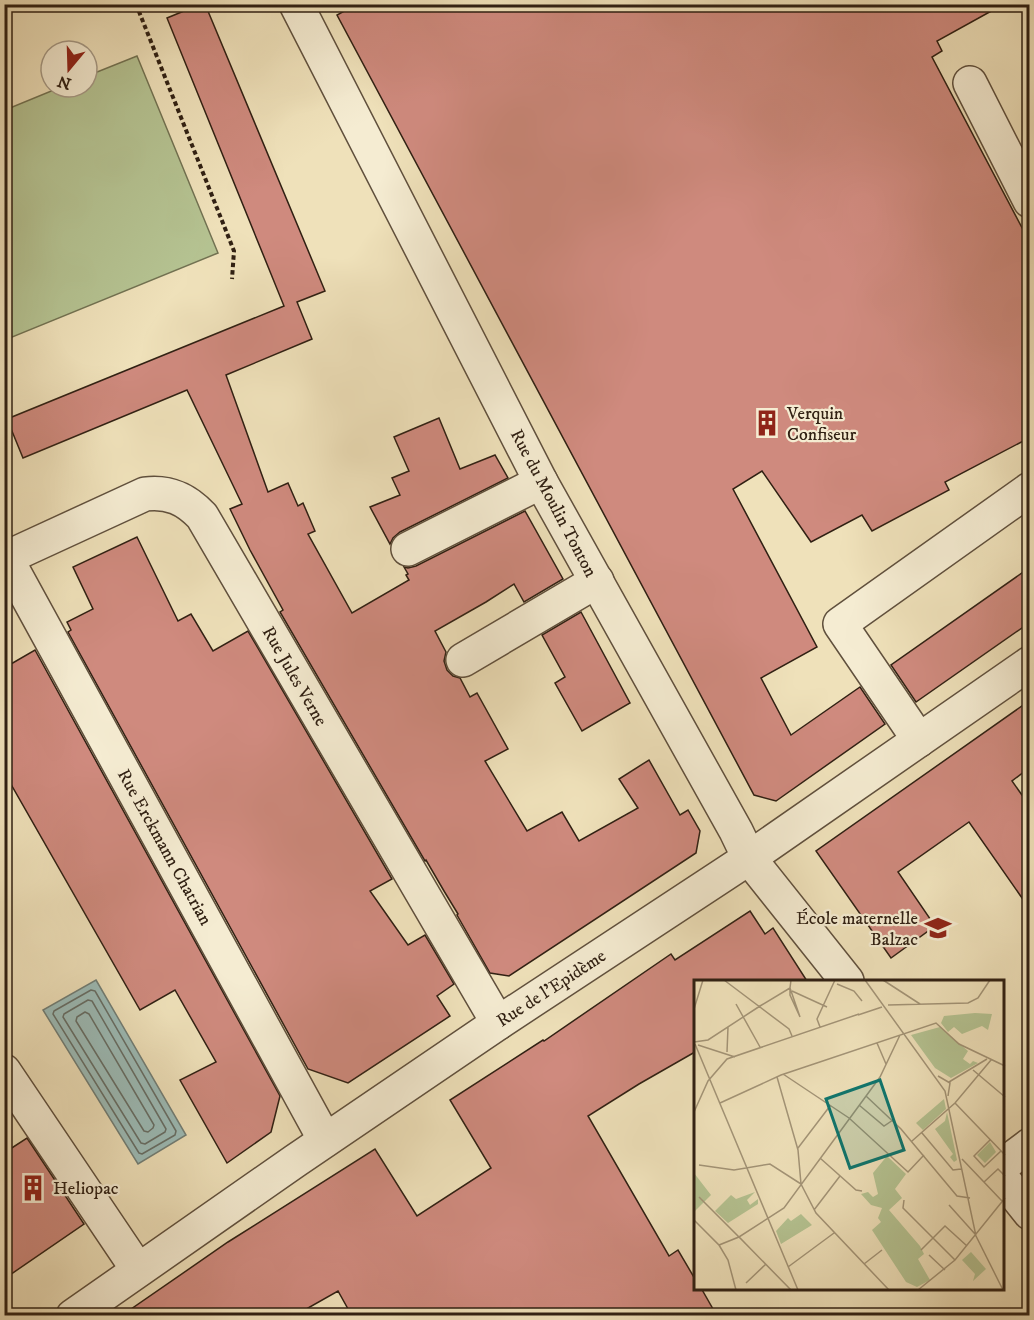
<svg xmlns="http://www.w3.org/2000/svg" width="1034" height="1320" font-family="'IM FELL DW Pica',serif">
	<rect width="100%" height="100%" fill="#efe1ba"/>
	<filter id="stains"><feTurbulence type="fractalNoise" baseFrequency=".00333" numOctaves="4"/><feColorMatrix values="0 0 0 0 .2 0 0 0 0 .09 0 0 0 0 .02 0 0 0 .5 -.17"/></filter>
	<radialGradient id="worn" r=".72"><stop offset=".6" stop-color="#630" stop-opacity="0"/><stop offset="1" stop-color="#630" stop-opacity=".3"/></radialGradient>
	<path fill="#b5c392" stroke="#727252" stroke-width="1.5" d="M137,56l81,197 -213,87v-230l56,-23h26v-11z"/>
	<path fill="#9cbcb8" stroke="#717e76" stroke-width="1.5" d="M96,980l90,155 -48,29 -95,-154z"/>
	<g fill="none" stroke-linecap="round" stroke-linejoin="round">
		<g stroke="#666e66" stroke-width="1.5">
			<path d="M91,990l4,1 81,140 -1,4 -33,19 -3,-1 -86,-139 1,-3z"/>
			<path d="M88,1000l4,1 74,128 -1,3 -20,12 -4,-1 -78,-126 1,-3z"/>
			<path d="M85,1012l4,2 65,111 -1,3 -5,4 -4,-1 -68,-110 1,-4z"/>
		</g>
	</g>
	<g fill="#cf8a7e" stroke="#302013" stroke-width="1.5">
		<path d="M201,4h4l120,287 -28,11 15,37 -86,36 42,117 20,-9 10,23 5,-3 12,28 -7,3 44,79 57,-33 -3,-5 2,-1 -4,-7 4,1 8,-2 109,-55 38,68 -39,23 -10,-18 -28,18 -51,29 11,21 -2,9 3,9 6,6 7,2 10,19 7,-4 31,56 -23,12 42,70 35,-19 17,29 59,-33 -19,-29 30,-19 31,55 8,-5 12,21 -4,22 -187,123 -19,-3 -33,-58 1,-1 -14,-23 -18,-31 -1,1 -145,-249 3,-2 -33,-60 -20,-41 12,-5 -55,-114 -164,68 -16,-39 277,-113 -117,-288z"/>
		<path d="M357,4h647l-67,37 5,10 -10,6 97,184v197l-84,44 4,8 -77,41 -10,-16 -51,27 -49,-71 -29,18 84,158 -56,31 30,57 69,-48 25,37 -109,77 -22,-6 -417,-780z"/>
		<path d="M439,418l21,51 35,-14 13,23 -108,54 -7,6 -3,6 -20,-37 30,-12 -8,-17 17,-7 -15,-34z"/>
		<path d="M137,537l41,84 13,-7 22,37 35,-20 144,248 -22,12 38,54 17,-10 29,49 -17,12 13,20 -102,67 -40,-14 -240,-437 3,-2 -4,-8 26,-13 -20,-42z"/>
		<path d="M1029,568v55l-113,79 -25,-37z"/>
		<path d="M581,612l49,91 -48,28 -27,-48 10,-6 -23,-42z"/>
		<path d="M35,650l245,446 -9,36 -44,31 -47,-83 36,-18 -41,-72 -35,20 -136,-238v-104z"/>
		<path d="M1029,701v67l-17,13 17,24v103l-60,-86 -71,50 37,54 -44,32 -75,-107z"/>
		<path d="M750,911l15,23 8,-6 34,53h-112v71l-56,32 -51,32 81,140 9,-6 17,29v9h6l16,28h-365l-14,-25 -44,25h-173l107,-74 147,-93 42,67 74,-48 -41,-68 93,-60 1,1 127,-87 4,6z"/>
		<path d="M27,1138l57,86 -80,55v-126z"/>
	</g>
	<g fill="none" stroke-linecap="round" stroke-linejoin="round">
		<g stroke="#60503d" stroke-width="36">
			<g id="minor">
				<path d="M296,4l245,478 195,349 13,27 98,123"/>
				<path d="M970,83l60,118"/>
				<path d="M408,549l133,-67"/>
				<path d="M4,554l321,586"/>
				<path d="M6,558l139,-64c24,-3 41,5 57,22l296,507"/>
				<path d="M463,660l134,-79"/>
				<path d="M919,740l-79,-116 190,-135"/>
				<path d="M4,1071l134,199"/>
				<path d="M1002,1166l28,-21"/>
				<path d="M1002,1178l28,35"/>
				<path d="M73,1316l222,-155 203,-138 251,-165 281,-195"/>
			</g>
		</g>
		<path stroke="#302013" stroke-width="4" stroke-dasharray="4.5 3" stroke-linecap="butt" d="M136,4l98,247 -2,28"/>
		<use href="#minor" stroke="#f5ecd2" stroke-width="33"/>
	</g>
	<defs>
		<g id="building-bare" transform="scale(2.07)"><path d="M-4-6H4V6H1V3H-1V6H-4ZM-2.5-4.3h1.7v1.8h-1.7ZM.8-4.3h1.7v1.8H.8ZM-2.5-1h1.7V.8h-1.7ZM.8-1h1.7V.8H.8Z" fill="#8f2418" stroke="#f5ecd2" stroke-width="2.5" paint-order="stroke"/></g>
		<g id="school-bare" transform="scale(2.07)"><path d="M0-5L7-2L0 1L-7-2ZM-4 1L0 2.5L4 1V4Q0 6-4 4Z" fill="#8f2418" stroke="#f5ecd2" stroke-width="2.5" paint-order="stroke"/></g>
	</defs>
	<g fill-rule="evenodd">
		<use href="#building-bare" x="767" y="423"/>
		<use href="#school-bare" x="938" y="928"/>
		<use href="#building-bare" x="33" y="1188"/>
	</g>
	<g text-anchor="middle" stroke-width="4.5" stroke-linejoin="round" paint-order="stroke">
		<g font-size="18" fill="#302013" stroke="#f5ecd2" text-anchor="start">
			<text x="787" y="419">Verquin<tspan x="787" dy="21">Confiseur</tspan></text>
			<text x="918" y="924" text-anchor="end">École maternelle<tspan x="918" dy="21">Balzac</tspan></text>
			<text x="53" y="1194">Heliopac</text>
		</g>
		<g font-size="18" fill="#302013" stroke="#f5ecd2">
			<text transform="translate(554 503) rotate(62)" y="6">Rue du Moulin Tonton</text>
			<text transform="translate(295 676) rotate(60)" y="6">Rue Jules Verne</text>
			<text transform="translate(165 847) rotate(61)" y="6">Rue Erckmann Chatrian</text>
			<text transform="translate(551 988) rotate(-33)" y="6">Rue de l'Epidème</text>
		</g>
	</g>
	<g transform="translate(694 980)">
		<rect width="310" height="310" fill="#efe1ba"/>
		<path d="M281,33l17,1 -4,16 -6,-4 -20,8 -8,-7 -6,5 -7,-9 3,-7zM246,47l28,24 -5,8 7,5 3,-3 5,2 -27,15 -16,-10 -24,-33zM250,119l2,10 -23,21 -7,-7zM253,132l10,48 -3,2 -4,-5 3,-3 -18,-25 10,-8zM296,162l6,10 -11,11 -8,-8zM193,176l19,18 -11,15 7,9 -13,12 31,36 4,8 -6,5 12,21 -13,7 -11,-5 -34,-52 9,-8 -3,-4 4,-10 -11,-3 -10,-11 7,-2 5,5 5,-3 -5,-21zM0,193l17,22 -17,17zM61,212l-8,8 3,5 8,-6v5l-30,19 -13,-12 16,-16 5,4zM107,234l11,11 -31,19 -5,-13 12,-13 3,3zM277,272l15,17 -13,12 2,-7 -13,-14z" fill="#b5c392"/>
		<path fill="none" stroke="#a39477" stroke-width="1.5" d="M30,0l65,49 3,7M171,0l80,111 31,145 27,54M189,0l37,24M143,4l17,7 8,10M96,8l10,29 -10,-22v-7l1,-8M98,11l35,16M42,24l24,43M194,25l80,-2 10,-5 12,-18M66,26l30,-18M0,29l9,-29M164,35l24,-8M126,47l-3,-8 18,-39M0,62l14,-2 52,-34M183,63l9,21M1,64l103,246M4,65l37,12M33,72l1,-25M279,90l32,27M89,94l66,44 59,54 16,-17M244,96l12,7 -2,13M83,97l21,73 3,34 15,29 73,77M255,102l38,-23M172,116l35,33 56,67 13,2M26,123l61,-28 155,-52 23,21 46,22M261,123l50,52M165,125l25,21 9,-6M0,132l14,-31 19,-22 132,-45M228,153l31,37 8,-1M296,160l-16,16 10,11 17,-16M218,161l43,-38 36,-43M104,168l32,-42M126,178l36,32 6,1M268,179l40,42M5,185l35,5 36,-6 31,20M290,202l14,-13 7,7M5,217l40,40 45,-29 96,-131 20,-42M210,220l-1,8 52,52M255,225l26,29M120,230l26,-34M0,240l25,25 20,-8 52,53M25,265l9,15 8,30M227,270l24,-24 22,20M235,275l16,15M170,284l18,-14M94,287l46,-34M52,303l20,-19M224,310l37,-30 50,-62"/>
		<path fill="#0f766e" fill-opacity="0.15" stroke="#0f766e" stroke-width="3" d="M186,100l24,70 -54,18 -24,-69z"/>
		<rect width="310" height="310" fill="none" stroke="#302013" stroke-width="3"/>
	</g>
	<rect width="1034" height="1320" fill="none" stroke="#efe1ba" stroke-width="24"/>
	<rect x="6" y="6" width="1022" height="1308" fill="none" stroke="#302013" stroke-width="3"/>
	<rect x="12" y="12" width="1010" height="1296" fill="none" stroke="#302013" stroke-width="1.5"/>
	<g transform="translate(69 69) rotate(199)"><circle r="28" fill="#f5ecd2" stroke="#a69a86" stroke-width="1.5"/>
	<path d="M0-4.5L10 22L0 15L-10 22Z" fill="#8f2418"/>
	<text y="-9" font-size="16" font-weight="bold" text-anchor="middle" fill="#302013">N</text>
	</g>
	<rect width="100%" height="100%" filter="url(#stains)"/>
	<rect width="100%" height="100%" fill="url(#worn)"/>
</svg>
